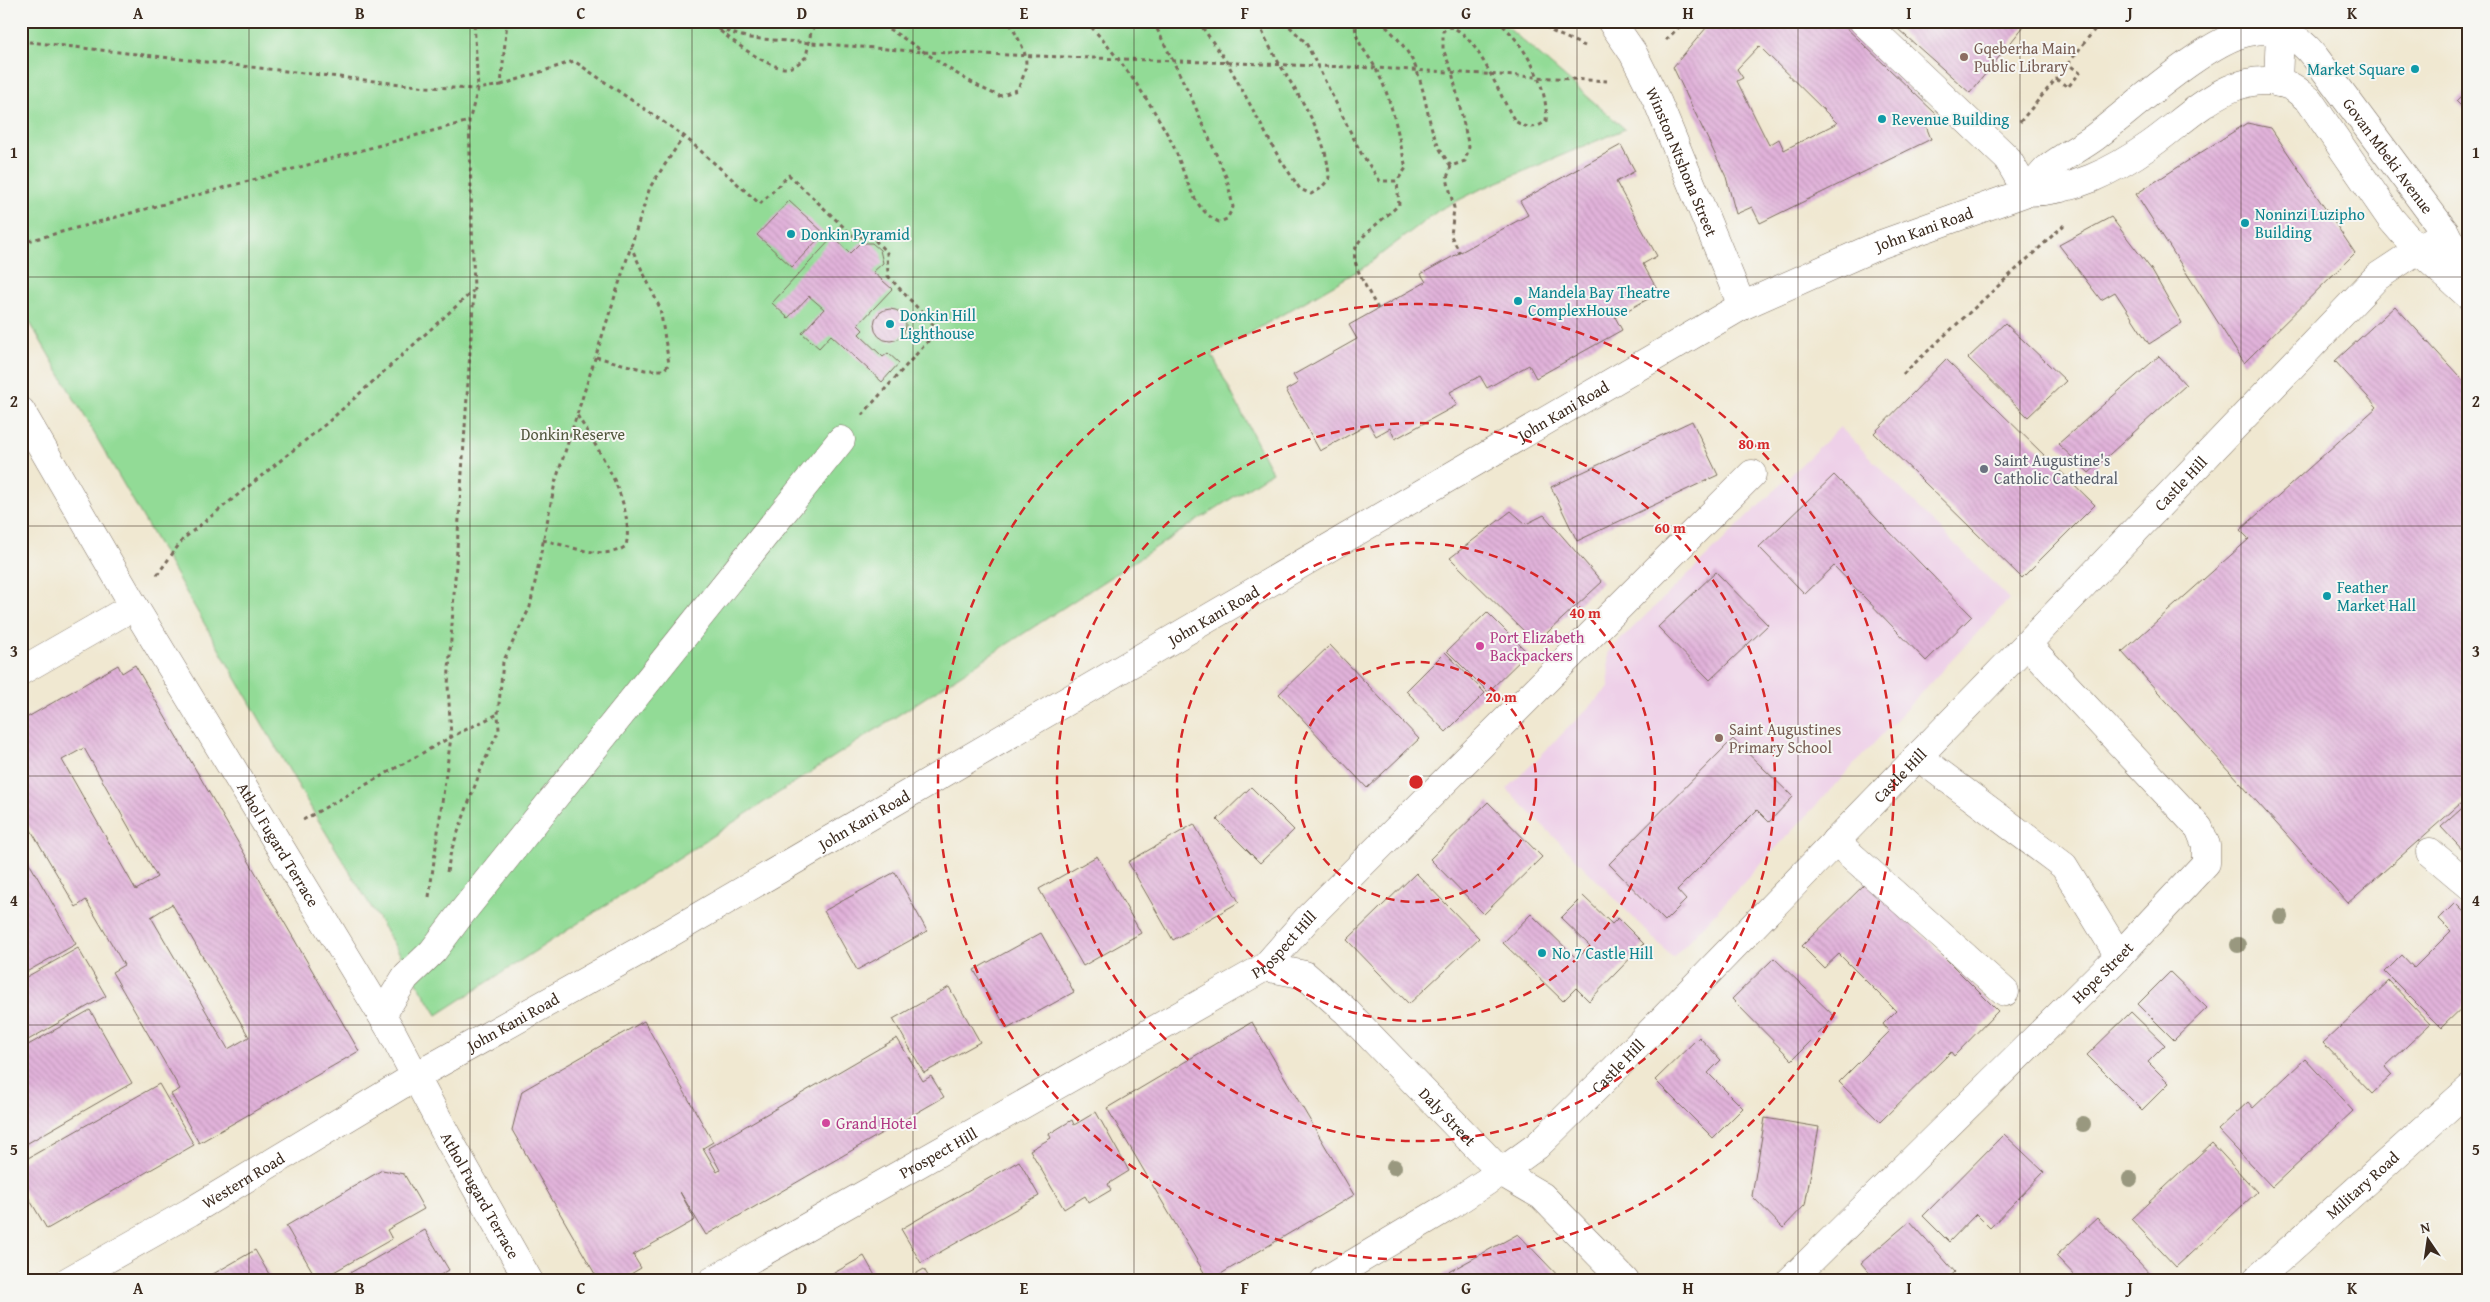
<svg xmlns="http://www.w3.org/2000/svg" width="2490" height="1302" font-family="'Gentium Book Plus',serif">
	<defs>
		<pattern id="building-back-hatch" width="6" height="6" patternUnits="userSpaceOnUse" patternTransform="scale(1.25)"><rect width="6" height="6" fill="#e1b2da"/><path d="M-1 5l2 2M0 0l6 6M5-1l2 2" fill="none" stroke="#c299bb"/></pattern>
	</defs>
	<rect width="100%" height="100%" fill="#f6f6f2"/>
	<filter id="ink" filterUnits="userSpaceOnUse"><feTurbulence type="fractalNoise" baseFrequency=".02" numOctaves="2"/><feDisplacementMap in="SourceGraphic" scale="10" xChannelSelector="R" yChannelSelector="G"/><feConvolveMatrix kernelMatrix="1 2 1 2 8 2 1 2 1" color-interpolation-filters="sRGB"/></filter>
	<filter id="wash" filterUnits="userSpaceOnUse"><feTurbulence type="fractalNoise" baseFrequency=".0096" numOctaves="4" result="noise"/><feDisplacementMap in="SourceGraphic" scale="20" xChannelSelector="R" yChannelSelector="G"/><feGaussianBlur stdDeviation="1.12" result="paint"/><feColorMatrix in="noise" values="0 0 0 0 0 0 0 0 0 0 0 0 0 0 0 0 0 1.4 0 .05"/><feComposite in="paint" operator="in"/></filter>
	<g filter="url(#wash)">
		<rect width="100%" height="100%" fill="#f0e8d1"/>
		<path fill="#eed0e8" d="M1840,427l169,172 -336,359 -166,-169 102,-102 -1,-35z"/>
		<path fill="#92db96" stroke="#66825a" d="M21,21h1479l125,108 -146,61 -40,20 -76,58 -151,87 60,117 -835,543 -123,-202 -293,-506z"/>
		<g id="blocks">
			<g fill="url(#building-back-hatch)" fill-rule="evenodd">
				<path d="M1712,21h127l97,93 -10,12 5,13 -171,84 -8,-16 -16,7 -10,-37 -53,-110zM1759,46l78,77 -53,27 -5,-11 -10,6 -32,-64 6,-3 -6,-9z"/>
				<path d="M1889,21h139l-58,72z"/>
				<path d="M2469,88v26l-13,-13z"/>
				<path d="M2247,123l24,5 84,125 -111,110 -108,-169z"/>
				<path d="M1621,145l14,26 -19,11 41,74 -14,8 16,29 -44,24 7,13 -86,48 -7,-13 -42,23 -7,-12 -30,16 7,13 -62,34 -5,-11 -14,8 -7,-12 -49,27 -34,-61 12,-7 -5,-8 64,-36 -8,-14 77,-43 -5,-8 107,-59 -8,-14z"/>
				<path d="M789,201l35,32 -32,34 -35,-32z"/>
				<path d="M2111,217l40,52 31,54 -33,21 -34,-52 -14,8 -42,-55z"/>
				<path d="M833,237l17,16 10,-10h12l8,7 3,13 -10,9 19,17 -34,36 5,5 -4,4 24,23 5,-4 11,10 -17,19 -51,-47 -12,13 -17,-15 22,-24 -15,-13 -21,22 -16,-15z"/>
				<path d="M2395,306l74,81v409l-121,107 -226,-251 127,-113 -9,-9 137,-123 -42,-46z"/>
				<circle cx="890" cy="325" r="16"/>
				<path d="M2005,323l61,58 -38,36 -60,-59z"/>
				<path d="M2159,356l27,29 -97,88 -31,-29z"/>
				<path d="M1946,359l149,146 -73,73 -148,-145z"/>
				<path d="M1692,421l26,54 -141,66 -26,-54z"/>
				<path d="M1834,475l138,141 -46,45 -92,-95 -29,28 -46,-47z"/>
				<path d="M1511,511l15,13 18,-9 58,67 -66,61 -86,-85z"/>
				<path d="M1716,572l52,53 -58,55 -52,-53z"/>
				<path d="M1487,612l41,41 -40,39 -41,-41z"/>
				<path d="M1330,645l89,94 -52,49 -88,-94z"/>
				<path d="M1445,652l40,41 -39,39 -40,-41z"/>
				<path d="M118,665l4,8 13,-8 224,386 -160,92 -28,-49 9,-5 -68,-117 12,-7 -38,-65 -10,7 -55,-94v-92zM84,748l73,129 -21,13 -74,-130zM172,904l77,133 -21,12 -77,-132z"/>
				<path d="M1733,739l60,58 -24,25 -12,-12 -80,80 9,10 -21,21 -56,-57z"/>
				<path d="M1251,787l43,43 -34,33 -43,-43z"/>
				<path d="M1488,802l54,55 -58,57 -54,-55z"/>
				<path d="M2469,802v55l-28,-30z"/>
				<path d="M1194,824l45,78 -66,38 -45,-78z"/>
				<path d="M21,849l55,95 -55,31z"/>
				<path d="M1097,856l44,77 -58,33 -44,-77z"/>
				<path d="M895,872l32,59 -70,39 -33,-59z"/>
				<path d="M1416,873l63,65 -70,66 -62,-64z"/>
				<path d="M1868,881l130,130 -44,45 -3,-4 -71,70 -41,-40 50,-50 -6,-8 13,-13 -57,-57 -15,14 -22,-22z"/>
				<path d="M1583,896l29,28 6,-6 26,26 -55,57 -13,-13 -13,13 -60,-58 28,-29 46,45 13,-13 -29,-28z"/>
				<path d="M2455,903l14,14v84l-28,27 -56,-56 17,-17 12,13 37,-37 -12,-12z"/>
				<path d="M1041,933l33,59 -67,37 -33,-59z"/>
				<path d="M78,948l28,48 -85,48v-64z"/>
				<path d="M1774,958l61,59 -43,43 -60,-61z"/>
				<path d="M2170,972l37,36 -33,32 -36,-36z"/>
				<path d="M2389,981l41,43 -45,43 7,8 -20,19 -49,-51z"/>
				<path d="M949,987l31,55 -56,31 -31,-54z"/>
				<path d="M90,1010l42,73 -111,64v-98z"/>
				<path d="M2131,1012l34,33 -17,17 21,21 -27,27 -55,-55z"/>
				<path d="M644,1021l69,121 -10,6 14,24 3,-2 -12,-22 189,-110 26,43 8,-5 13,21 -238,138 -26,-43 15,28 -62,35 8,13 -22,13h-20l-87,-151 10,-39z"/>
				<path d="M1252,1022l102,173 -145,86 -102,-173z"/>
				<path d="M1699,1037l22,23 -13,13 35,35 -30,30 -58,-58z"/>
				<path d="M2305,1059l48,52 -81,76 -54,-57 30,-28 5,6z"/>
				<path d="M159,1084l35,61 -147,84 -26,-44v-23z"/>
				<path d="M1096,1112l33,59 -21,13 3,6 -22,13 -4,-7 -21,13 -34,-59 21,-12 -2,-4 23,-14 2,5z"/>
				<path d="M1765,1118l54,9 -14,78 -22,23 -31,-32z"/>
				<path d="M2004,1134l40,38 -54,56 -14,-14 -27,28 -26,-26z"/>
				<path d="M2212,1143l45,49 -81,75 -45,-48z"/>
				<path d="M1019,1161l20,35 -118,67 -20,-34z"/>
				<path d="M382,1170l22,4 20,35 -37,21 5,9 -74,42 -32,-55z"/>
				<path d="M2097,1218l57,60 -3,3h-71l-24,-25z"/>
				<path d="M1910,1221l45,51 -10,9h-69l-15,-18z"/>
				<path d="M425,1230l24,40 -19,11h-94z"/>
				<path d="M1518,1234l45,47h-131z"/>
				<path d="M255,1250l18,31h-72z"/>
				<path d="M864,1256l14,25h-58z"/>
				<path d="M924,1269l7,12h-28z"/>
			</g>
		</g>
	</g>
	<g filter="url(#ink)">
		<use href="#blocks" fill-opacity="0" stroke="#7a6c5d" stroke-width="1"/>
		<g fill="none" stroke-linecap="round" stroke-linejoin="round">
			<g stroke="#7a6c5d" stroke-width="29">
				<g id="minor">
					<path id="s1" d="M1611,21l22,32 25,50 84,203"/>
					<path d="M1863,21l144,137 20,34"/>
					<path d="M2277,21l3,9 -2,53"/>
					<path id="s2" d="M2027,192c7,-7 13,-16 20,-23 15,-12 33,-21 48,-32 35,-27 113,-98 154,-105 29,-6 48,2 66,25l130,175 24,46"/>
					<path id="s3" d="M21,411l113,195 258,426 56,106 81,143"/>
					<path d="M21,671l113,-65"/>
					<path d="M1917,756l147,110 55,90"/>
					<path d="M1835,841l170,151"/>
					<path d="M2430,852l39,33"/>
					<path id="s4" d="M1265,967l40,8 41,36 155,161 41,24 83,85"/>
					<path d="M382,1015l23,-37 28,-27 27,-36 381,-475"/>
					<path id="s5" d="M68,1281l122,-69 226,-136 227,-127 1099,-643 137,-61 148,-53c45,0 86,-21 123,-47 39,-27 86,-81 140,-59 7,3 13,10 19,14l82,119 26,30 52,47"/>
					<path id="s6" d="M712,1281l553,-314 43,-49 444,-444"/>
					<path id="s7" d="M1324,1281l124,-74 53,-35 36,-26 65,-64 425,-438 350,-367 68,-45"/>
					<path id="s8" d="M1790,1281l329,-325 87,-93v-18l-7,-17 -172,-184"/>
					<path id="s9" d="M2255,1281l214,-192"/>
				</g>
			</g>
			<g stroke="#7a6c5d" stroke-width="3" stroke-dasharray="4 4" stroke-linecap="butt">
				<path d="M708,21c15,13 59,48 78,47 8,0 14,-6 20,-11l5,-25 6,-11"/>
				<path d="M875,21c42,23 79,56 124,75l18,-6c17,-32 7,-39 -8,-69"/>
				<path d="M1086,21c33,36 61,75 84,118 11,21 16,47 29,66 6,8 12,13 20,17l8,-3 6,-12 -6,-28 -36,-82 -38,-76"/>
				<path d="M1198,21l30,43 50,92 22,33 11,5 9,-5 9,-10c-1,-57 -52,-106 -71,-158"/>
				<path d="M1284,21l22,22 55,110 19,28h17l9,-13c-8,-34 -14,-69 -30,-99 -8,-16 -24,-29 -20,-48"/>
				<path d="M1380,21c16,14 30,31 37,50 13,36 9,63 34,95l14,-5 4,-14 -17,-75 -9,-23v-18l6,-4c27,3 51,71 66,94 11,7 20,9 31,0 3,-35 -22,-78 -48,-100"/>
				<path d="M1540,21l13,11 32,14"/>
				<path d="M718,29l31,9 175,14 452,16 231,13"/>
				<path d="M1666,40l19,-19"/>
				<path d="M21,41l406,46 51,2 23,-4 6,-64"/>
				<path d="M501,85l73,-24 110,75 76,68 29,-29 63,60 22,4 13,14 1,23 50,54 -76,85"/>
				<path d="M2020,122l36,-43 12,8 12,-14 -12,-9 33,-43"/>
				<path d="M1451,166l-4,12 7,30 -3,28 9,17"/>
				<path d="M21,243l448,-122"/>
				<path d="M1378,309c-36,-65 -32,-58 21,-104l-2,-24"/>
				<path d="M596,357l49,13h19l5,-6 -9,-56 -29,-61"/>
				<path d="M1903,374l161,-149"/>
				<path d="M543,540c24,5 62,22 83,6 9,-43 -27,-95 -49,-131"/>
				<path d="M157,575l26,-36 144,-116 146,-132"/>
				<path d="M303,820l148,-83 47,-23"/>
				<path d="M447,872l4,-21 30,-82 18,-39 -1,-16 5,-52 27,-55 25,-124 95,-296 34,-51"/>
				<path d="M429,897l22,-160 -3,-52 26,-394 -5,-170 9,-32 -4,-68"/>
			</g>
			<use href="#minor" stroke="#fff" stroke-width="28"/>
		</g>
		<g fill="#99987f">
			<circle cx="2281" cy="917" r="8"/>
			<circle cx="2238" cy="945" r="8"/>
			<circle cx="2083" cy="1124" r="8"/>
			<circle cx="1394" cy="1167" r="8"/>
			<circle cx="2130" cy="1179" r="8"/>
		</g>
	</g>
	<path fill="none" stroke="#3b2a1e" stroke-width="1" stroke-opacity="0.55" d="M249,21v1260M470,21v1260M692,21v1260M913,21v1260M1134,21v1260M1356,21v1260M1577,21v1260M1798,21v1260M2020,21v1260M2241,21v1260M21,277h2448M21,526h2448M21,776h2448M21,1025h2448"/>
	<g fill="none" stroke="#d62828" stroke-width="2.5" stroke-dasharray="9 6">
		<circle cx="1416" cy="782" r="120"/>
		<circle cx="1416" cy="782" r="239"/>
		<circle cx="1416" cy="782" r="359"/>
		<circle cx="1416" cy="782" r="478"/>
	</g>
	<g fill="#8d6e63" stroke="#f6f6f2" stroke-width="2">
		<circle cx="1964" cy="57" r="5"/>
		<circle cx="1719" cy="738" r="5"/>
	</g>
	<g fill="#0f9aa8" stroke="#f6f6f2" stroke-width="2">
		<circle cx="2415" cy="69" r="5"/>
		<circle cx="1882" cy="119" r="5"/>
		<circle cx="2245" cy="223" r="5"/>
		<circle cx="791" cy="234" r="5"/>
		<circle cx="1518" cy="301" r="5"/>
		<circle cx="890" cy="324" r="5"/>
		<circle cx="2327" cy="596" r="5"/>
		<circle cx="1542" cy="953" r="5"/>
	</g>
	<circle fill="#6b7280" stroke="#f6f6f2" stroke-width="2" cx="1984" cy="469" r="5"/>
	<g fill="#d1479c" stroke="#f6f6f2" stroke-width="2">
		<circle cx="1480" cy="646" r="5"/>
		<circle cx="826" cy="1123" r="5"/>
	</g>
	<g text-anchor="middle" stroke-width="4" stroke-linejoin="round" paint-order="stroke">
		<g font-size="16" fill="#785e54" stroke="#f6f6f2" text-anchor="start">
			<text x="1974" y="54">Gqeberha Main<tspan x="1974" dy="18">Public Library</tspan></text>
			<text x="1729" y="735">Saint Augustines<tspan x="1729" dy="18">Primary School</tspan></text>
		</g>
		<g font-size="16" fill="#0d838f" stroke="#f6f6f2" text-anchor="start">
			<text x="2405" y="75" text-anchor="end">Market Square</text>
			<text x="1892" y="125">Revenue Building</text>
			<text x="2255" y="220">Noninzi Luzipho<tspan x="2255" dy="18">Building</tspan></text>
			<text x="801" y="240">Donkin Pyramid</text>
			<text x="1528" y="298">Mandela Bay Theatre<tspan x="1528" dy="18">ComplexHouse</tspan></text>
			<text x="900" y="321">Donkin Hill<tspan x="900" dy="18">Lighthouse</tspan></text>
			<text x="2337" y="593">Feather<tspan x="2337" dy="18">Market Hall</tspan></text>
			<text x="1552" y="959">No 7 Castle Hill</text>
		</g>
		<g font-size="16" fill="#3b2a1e" stroke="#f6f6f2">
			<text dy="6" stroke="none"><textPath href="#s2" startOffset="474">Govan Mbeki Avenue</textPath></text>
			<text dy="6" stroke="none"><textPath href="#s1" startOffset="158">Winston Ntshona Street</textPath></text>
			<text dy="6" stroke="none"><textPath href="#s5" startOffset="2135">John Kani Road</textPath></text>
			<text dy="6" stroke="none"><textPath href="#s5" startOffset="1730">John Kani Road</textPath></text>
			<text dy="6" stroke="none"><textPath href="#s7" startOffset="1176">Castle Hill</textPath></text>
			<text dy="6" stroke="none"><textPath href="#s5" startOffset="1325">John Kani Road</textPath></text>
			<text dy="6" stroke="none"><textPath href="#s7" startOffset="771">Castle Hill</textPath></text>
			<text dy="6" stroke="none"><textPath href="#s5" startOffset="920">John Kani Road</textPath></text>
			<text dy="6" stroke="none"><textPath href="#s3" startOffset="504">Athol Fugard Terrace</textPath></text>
			<text dy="6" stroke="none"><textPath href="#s6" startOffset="665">Prospect Hill</textPath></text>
			<text dy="6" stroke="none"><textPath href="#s8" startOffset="439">Hope Street</textPath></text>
			<text dy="6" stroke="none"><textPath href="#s5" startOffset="515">John Kani Road</textPath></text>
			<text dy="6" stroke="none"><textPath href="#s7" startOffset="366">Castle Hill</textPath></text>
			<text dy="6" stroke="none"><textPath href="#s4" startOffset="242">Daly Street</textPath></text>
			<text dy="6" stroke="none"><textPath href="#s6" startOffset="260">Prospect Hill</textPath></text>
			<text dy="6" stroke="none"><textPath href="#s5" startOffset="202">Western Road</textPath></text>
			<text dy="6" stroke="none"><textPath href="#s9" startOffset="144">Military Road</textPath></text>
			<text dy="6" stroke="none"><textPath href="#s3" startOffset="909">Athol Fugard Terrace</textPath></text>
		</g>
		<g font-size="16" fill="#51563c" stroke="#f6f6f2">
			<text x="573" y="440">Donkin Reserve</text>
		</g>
		<g font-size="16" fill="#5b616d" stroke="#f6f6f2" text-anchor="start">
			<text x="1994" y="466">Saint Augustine's<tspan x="1994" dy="18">Catholic Cathedral</tspan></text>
		</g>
		<g font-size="16" fill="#b23c85" stroke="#f6f6f2" text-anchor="start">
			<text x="1490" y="643">Port Elizabeth<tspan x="1490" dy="18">Backpackers</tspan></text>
			<text x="836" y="1129">Grand Hotel</text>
		</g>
	</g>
	<circle cx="1416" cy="782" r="8" fill="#d62828" stroke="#f6f6f2" stroke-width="2.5"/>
	<g font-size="15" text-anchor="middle" font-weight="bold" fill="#d62828" stroke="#f6f6f2" stroke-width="4" stroke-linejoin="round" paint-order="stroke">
		<text x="1754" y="449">80 m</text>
		<text x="1670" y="533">60 m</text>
		<text x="1585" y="618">40 m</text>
		<text x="1501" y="702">20 m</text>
	</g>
	<rect width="2490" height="1302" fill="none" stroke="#f6f6f2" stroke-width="55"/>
	<g transform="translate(2428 1240) rotate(347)" stroke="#f6f6f2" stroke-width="4" paint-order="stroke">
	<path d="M0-4L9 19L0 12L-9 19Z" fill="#3b2a1e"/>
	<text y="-8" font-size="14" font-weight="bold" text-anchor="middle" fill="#3b2a1e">N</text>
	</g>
	<rect x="28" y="28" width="2434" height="1246" fill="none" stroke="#3b2a1e" stroke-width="2"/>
	<g font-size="16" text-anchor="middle" font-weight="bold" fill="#3b2a1e">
		<text x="138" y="19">A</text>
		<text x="360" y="19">B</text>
		<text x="581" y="19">C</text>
		<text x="802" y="19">D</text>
		<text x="1024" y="19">E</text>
		<text x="1245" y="19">F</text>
		<text x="1466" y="19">G</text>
		<text x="1688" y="19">H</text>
		<text x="1909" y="19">I</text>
		<text x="2130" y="19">J</text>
		<text x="2352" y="19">K</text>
		<text x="14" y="158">1</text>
		<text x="2476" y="158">1</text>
		<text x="14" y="407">2</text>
		<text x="2476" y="407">2</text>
		<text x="14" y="657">3</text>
		<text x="2476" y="657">3</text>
		<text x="14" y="906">4</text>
		<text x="2476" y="906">4</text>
		<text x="14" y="1155">5</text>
		<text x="2476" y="1155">5</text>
		<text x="138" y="1294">A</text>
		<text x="360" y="1294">B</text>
		<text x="581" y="1294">C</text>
		<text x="802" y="1294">D</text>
		<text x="1024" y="1294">E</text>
		<text x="1245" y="1294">F</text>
		<text x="1466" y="1294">G</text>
		<text x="1688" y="1294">H</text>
		<text x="1909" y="1294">I</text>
		<text x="2130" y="1294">J</text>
		<text x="2352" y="1294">K</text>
	</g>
</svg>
